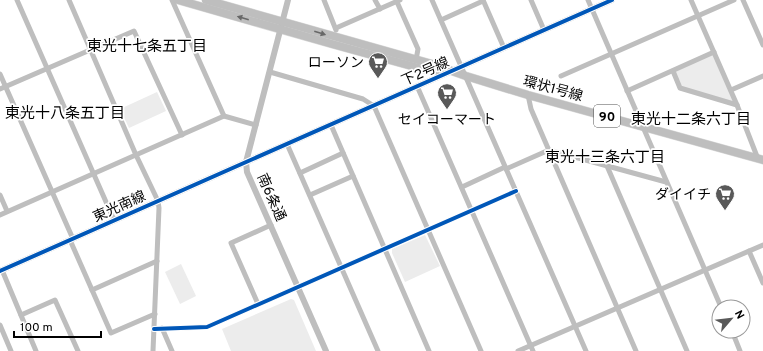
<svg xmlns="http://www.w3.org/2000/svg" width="763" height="351" font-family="Overpass,'Noto Sans JP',sans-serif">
	<rect width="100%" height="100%" fill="#fff"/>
	<g fill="#ececec">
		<path d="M714,52l23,53 -57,-17 -7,-17z"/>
		<path d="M157,92l9,19 -37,17 -9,-19z"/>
		<path d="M425,235l15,31 -35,16 -13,-29v-4z"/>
		<path d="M181,264l15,32 -16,8 -15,-32z"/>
		<path d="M291,299l3,1 22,51h-85l-9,-22z"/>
	</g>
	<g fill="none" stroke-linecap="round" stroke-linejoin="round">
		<g stroke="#dbdbdb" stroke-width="9">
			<g id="primary">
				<path d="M178,0l154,44 94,26 15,1"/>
				<path d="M206,0l226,64 34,12 62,19 235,65"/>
			</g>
		</g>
		<g stroke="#bebebe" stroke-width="5">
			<path d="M17,0l97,220"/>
			<path d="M69,0l67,155 22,46 1,7 -6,143"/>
			<path d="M172,0l52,116"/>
			<path d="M324,0l12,30"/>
			<path d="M375,0l5,9"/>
			<path d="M432,0l154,351"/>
			<path d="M483,0l21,48"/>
			<path d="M531,0l13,30"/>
			<path d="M588,0l133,307"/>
			<path d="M691,0l46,105 21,54"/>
			<path d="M743,0l20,45"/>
			<path d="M397,2l21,47 -2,11"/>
			<path d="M441,20l42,-19"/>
			<path d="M336,28l64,-28"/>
			<path d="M673,71l7,17 57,17"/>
			<path d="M270,72l93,27 11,7 107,245"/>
			<path d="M0,74l73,165"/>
			<path d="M561,76l173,-76"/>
			<path d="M417,86l116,265"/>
			<path d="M0,89l134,-58 48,104"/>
			<path d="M731,90l32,-14"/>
			<path d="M627,91l87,-39"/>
			<path d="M528,95l3,14 105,242"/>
			<path d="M331,125l98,226"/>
			<path d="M287,144l91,207"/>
			<path d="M607,166l80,185"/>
			<path d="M506,169l43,-19 117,32"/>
			<path d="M300,173l43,-20"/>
			<path d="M462,187l43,-20"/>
			<path d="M0,195l7,16"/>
			<path d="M310,195l43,-19"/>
			<path d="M0,215l224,-99 32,9"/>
			<path d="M70,240l41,93 44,-19"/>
			<path d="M749,251l14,32"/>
			<path d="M2,270l34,81"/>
			<path d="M92,290l65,-29"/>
			<path d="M258,304l-27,-61 40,-18"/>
			<path d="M21,315l34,-15 23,51"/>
			<path d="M0,325l11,26"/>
			<path d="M162,328l10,23"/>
			<path d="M154,329l53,-2 309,-136"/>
			<path d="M732,331l8,20"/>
			<path d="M518,351l245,-106"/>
		</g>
		<g stroke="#bebebe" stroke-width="6">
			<path d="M288,0l-42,162 1,10 79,179"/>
			<path d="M0,271l612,-271"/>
		</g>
		<use href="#primary" stroke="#bebebe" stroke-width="8"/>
		<g stroke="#fff" stroke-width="6">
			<g id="cycleway">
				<path d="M0,271l612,-271"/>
				<path d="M154,329l53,-2 309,-136"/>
			</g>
		</g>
		<use href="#cycleway" stroke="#0057b8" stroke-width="4"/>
	</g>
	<defs><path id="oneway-solid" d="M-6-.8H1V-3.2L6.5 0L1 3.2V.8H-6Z"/></defs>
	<g fill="#686868">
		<use href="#oneway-solid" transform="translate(243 18) rotate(-164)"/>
		<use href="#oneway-solid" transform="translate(320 33) rotate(17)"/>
	</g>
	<defs>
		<g id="supermarket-pin" transform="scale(1)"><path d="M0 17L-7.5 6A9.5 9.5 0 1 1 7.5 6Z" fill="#595959" stroke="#fff"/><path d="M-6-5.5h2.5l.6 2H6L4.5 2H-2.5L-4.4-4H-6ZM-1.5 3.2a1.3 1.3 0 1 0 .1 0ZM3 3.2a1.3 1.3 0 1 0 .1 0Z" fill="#fff"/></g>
	</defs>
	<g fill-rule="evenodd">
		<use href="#supermarket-pin" x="378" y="62"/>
		<use href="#supermarket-pin" x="447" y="93"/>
		<use href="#supermarket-pin" x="725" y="194"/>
	</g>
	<g text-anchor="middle" stroke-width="3.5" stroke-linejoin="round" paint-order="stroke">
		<rect fill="#fff" stroke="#4c4c4c" stroke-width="1" x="594" y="105" width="26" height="22" rx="3"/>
		<g font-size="13" font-weight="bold" fill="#000">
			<text x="607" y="121">90</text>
		</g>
		<g font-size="14" fill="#000" stroke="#fff" text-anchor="end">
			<text x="364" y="67">ローソン</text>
			<text x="447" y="124" text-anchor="middle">セイコーマート</text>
			<text x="711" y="199">ダイイチ</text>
		</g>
		<g font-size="14" fill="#000" stroke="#fff">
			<text transform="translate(425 71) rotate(-24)" y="5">下2号線</text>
			<text transform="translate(553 88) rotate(15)" y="5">環状1号線</text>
			<text transform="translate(272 197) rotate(66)" y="5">南6条通</text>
			<text transform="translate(119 206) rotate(-24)" y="5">東光南線</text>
		</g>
		<g font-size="15" fill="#000" stroke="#fff">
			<text x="147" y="51">東光十七条五丁目</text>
			<text x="65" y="118">東光十八条五丁目</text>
			<text x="691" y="124">東光十二条六丁目</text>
			<text x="605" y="162">東光十三条六丁目</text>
		</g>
	</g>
	<g transform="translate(731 319) rotate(62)"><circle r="19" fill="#ffffff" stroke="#999999"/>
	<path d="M0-3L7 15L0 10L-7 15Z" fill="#595959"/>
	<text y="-6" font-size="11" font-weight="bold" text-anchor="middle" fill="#000000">N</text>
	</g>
	<path d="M14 331v6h87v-6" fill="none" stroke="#000000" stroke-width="2"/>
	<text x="20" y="331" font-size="12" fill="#000000" stroke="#ffffff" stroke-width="3" paint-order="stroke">100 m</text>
</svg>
